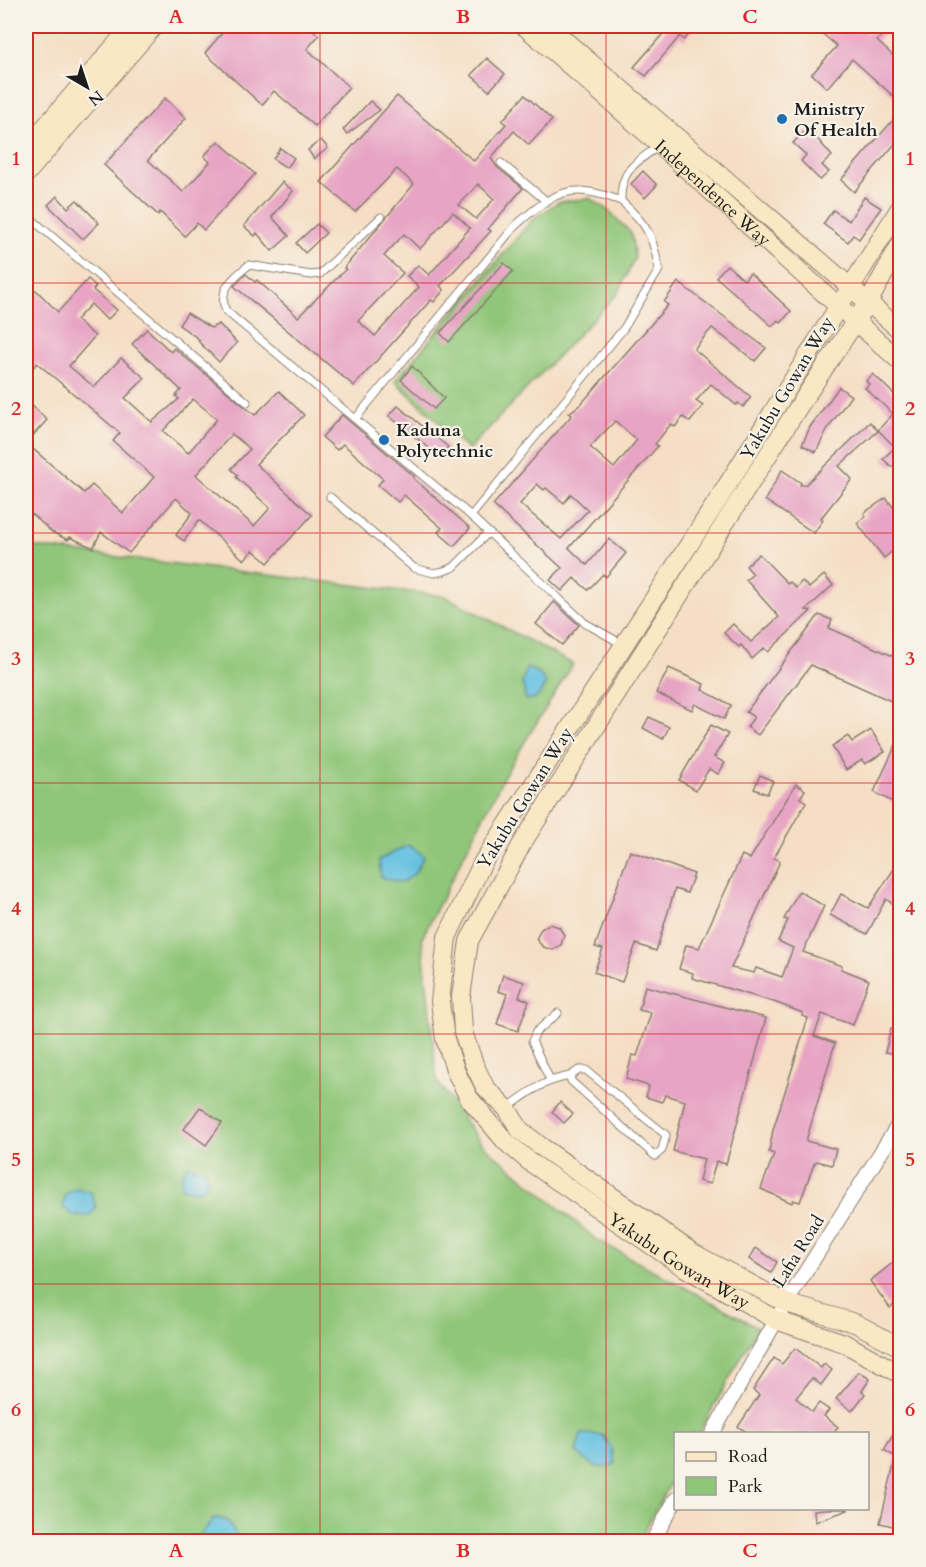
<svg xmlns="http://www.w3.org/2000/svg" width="926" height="1567" font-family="Cardo,serif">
	<rect width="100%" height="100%" fill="#f7f3e8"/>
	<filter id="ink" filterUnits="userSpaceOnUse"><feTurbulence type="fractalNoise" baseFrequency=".0167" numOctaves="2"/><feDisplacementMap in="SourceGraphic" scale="12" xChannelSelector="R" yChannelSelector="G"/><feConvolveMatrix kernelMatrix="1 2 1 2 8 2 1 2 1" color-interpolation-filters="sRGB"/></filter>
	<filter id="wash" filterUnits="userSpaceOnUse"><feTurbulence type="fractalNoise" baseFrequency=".008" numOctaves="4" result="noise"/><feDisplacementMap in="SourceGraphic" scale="24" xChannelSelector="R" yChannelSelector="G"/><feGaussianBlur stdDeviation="1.35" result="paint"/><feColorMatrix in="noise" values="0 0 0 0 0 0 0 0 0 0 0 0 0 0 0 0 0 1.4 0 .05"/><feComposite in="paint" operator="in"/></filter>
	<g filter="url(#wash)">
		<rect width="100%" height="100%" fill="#f5dec4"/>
		<g fill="#90c679" stroke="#56714a" stroke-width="1.5">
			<path d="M589,198l18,11 24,24 4,25 -17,35 -150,157 -73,-69 136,-160 27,-19z"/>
			<path d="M26,546l419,50 128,68 -68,110 -83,164 15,143 44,62 116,97 161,87 -59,106 -23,1 -1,41 -33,60 10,6h-626z"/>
		</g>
		<g fill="#62c0e1" stroke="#3f6e7e" stroke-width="1.5">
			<path d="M527,668l11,5 8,10 -9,15 -11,2 -4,-18z"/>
			<path d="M408,845l16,11 -9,17 -13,10 -21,-6 -2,-17z"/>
			<path d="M187,1165l19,5 2,14 -9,7 -17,-3 -1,-11z"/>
			<path d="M76,1188l15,4 5,16 -7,8h-15l-11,-8 2,-13z"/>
			<path d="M581,1434l22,1 9,14 3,15c-16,9 -26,-1 -39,-12z"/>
			<path d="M214,1518l13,2 11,17 -2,4h-40z"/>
		</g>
		<g id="blocks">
			<g fill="#e7a4c4" fill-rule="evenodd">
				<path d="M228,26h80l11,9 -12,14 42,38 -34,39 -41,-35 -12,14 -57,-52z"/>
				<path d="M668,26h29l-13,14 -4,-4 -34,40 -12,-9 35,-40z"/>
				<path d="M813,26h30l7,5 8,-5 10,7 6,-7h16l-13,15 23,21v40l-48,-43 -25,29 -15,-14 25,-28z"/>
				<path d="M487,58l18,16 -16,17 -18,-16z"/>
				<path d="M525,95l27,25 -23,25 -15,-14 -23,27 6,9 26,21 -35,41 3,2 -51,55 4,4 -10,12 -3,-2 -77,86 -120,-100 12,-12 9,8 2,-2 41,37 48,-48 -2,-1 70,-84 -17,-15 -42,43 -34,-30 76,-86 77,65 32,-37 -4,-3zM478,184l16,15 -18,20 -17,-14zM453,212l17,16 -41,47 -11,-10 -11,11 12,11 -44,49 -17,-15 45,-48 -19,-17 20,-22 16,15z"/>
				<path d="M165,98l21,20 -38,42 35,32 27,-30 -6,-6 14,-15 37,33 -51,56 -7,-7 -12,13 -25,-24 -2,3 -54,-50z"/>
				<path d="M370,101l10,9 -33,24 -4,-4z"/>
				<path d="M900,112v26l-46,54 -13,-12z"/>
				<path d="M808,128l24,28 -10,9 7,7 -9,8 -19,-19 5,-6 -13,-12z"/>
				<path d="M321,140l7,8 -14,11 -6,-9z"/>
				<path d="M280,148l14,10 -7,10 -14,-9z"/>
				<path d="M643,171l14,14 -12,13 -14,-14z"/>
				<path d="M282,182l11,9 -21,26 17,19 -17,15 -15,-18 -2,3 -11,-10z"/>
				<path d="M57,196l11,12 9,-8 22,23 -16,16 -35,-34z"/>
				<path d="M864,197l17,11 -22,31 -6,-4 -5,7 -25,-18 10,-14 16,11z"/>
				<path d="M317,224l9,9 -21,20 -9,-10z"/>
				<path d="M504,263l9,8 -64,71 -9,-9z"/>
				<path d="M727,265l17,15 6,-7 41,38 -10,12 -3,-3 -6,6 -56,-49z"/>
				<path d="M88,279l8,7 -3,4 24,20 -10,10 -16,-16 -15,16 19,16 -26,30 25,21 27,-29 24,20 -20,20 27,24 27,-23 -3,-3 5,-6 -49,-46 15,-15 24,23 3,-4 81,67 24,-24 25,24 -48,49 56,51 -44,48 -15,-13 -9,10 -45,-40 -15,21 -8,-6 16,-22 -16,-15 -47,55 -28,-21 -8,16 -23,-11 -2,3 -16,-8 -26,-23v-66l58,50 8,-8 31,28 31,-36 -41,-36 7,-8 -83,-70 -11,13v-76l10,-10 22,22zM193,399l24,20 -29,34 -25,-22zM232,434l18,15 -19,20 7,6 -2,2 34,31 -16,18 -58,-51z"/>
				<path d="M678,282l88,66 -11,13 -43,-33 -18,21 57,48 -8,10 -5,-4 -2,2 -25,-21 -15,17 7,5 -13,16 -7,-5 -8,10 -4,-3 -16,20 3,2 -89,102 18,17 22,-26 17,14 -20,24 -3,-3 -15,16 -14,-12 -12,13 -12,-11 12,-12 -69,-63 79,-90 -3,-2 12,-9 87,-99 -4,-3zM615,421l22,19 -23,28 -24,-21zM537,484l7,6 2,-2 18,15 7,-9 17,16 -27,29 -41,-35z"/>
				<path d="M187,313l24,15 8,-4 18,19 -18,19 -21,-21 2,-1 -21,-15z"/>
				<path d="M412,366l32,32 -10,11 -33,-29z"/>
				<path d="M873,374l27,26v58l-8,9 -9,-8 12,-12 -17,-17 15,-16 -28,-26 4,-4 -3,-3z"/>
				<path d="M839,387l12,9 -23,32 -12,24 -14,-7 8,-18z"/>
				<path d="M26,400l21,20 -21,23z"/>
				<path d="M398,406l50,41 -8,10 -51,-41z"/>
				<path d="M342,415l72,61v3l56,49 -16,18 -16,-14 4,-4 -38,-33 -6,7 -20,-17 5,-6 -40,-35 -6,6 -15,-13z"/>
				<path d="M870,422l8,9 -39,35 13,13 -31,39 2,2 -9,13 -49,-33 17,-30 19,13 -1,2h5z"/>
				<path d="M886,498l14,18v29l-16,13 -27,-35 9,-7 -2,-3z"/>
				<path d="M759,554l29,30 2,-2 6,6 6,-7 7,7 15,-13 9,10 -27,25 5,1 -43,41 -4,-4 -12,11 -11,-14 -2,2 -15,-14 9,-9 18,18 28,-25 -33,-37 7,-6 -7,-8z"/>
				<path d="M554,602l25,23 -17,20 -26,-21z"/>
				<path d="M819,615l13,5 -3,8 71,31v46l-89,-40 -53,70 -11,-8 7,-10 -8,-5z"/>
				<path d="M669,668l35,16 -2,6 29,15 -7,14 -29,-15 -3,6 -36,-17z"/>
				<path d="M649,717l20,10 -6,12 -20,-11z"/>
				<path d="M711,725l17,9 -14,23 11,6 -7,11 -9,-5 -13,21 -17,-10z"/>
				<path d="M871,730l14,22 -20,12 -3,-4 -16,10 -14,-24 16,-10 4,6z"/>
				<path d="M900,736v56l-6,11 -20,-11z"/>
				<path d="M760,775l13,6 -6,13 -13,-5z"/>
				<path d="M796,784l9,6 -5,8 6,4 -32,56 6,3 -49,107 23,5 2,-5 26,9 11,-29 -15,-7 10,-21 -4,-1 15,-28 25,15 -21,46 39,14 -1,3 28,11 -16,45 -31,-11 -8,22 21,7 -29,98 30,8 -4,16 -15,-4 -3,3 -14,38 -7,-2 -1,3 -31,-14 13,-35 -5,-2 4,-22 35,-112 -6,-2 1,-3 -29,-11 -82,-24 1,-5 -14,-4 7,-24 13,3 43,-93 8,4z"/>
				<path d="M630,851l64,23 -7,19 -12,-4 -19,62 -20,-7 -14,38 -28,-10 9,-23 -8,-2z"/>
				<path d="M900,860v48l-14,-9 -19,35 -37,-19 11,-21 27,14z"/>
				<path d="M549,924l10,3 5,8 -3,10 -8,5 -10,-3 -7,-8 5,-10z"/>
				<path d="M503,975l21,7 -5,15 10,4 -11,30 -21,-7 10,-30 -9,-3z"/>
				<path d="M645,986l121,32 -40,146 -10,-3 -6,23 -11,-3 5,-22 -31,-8 12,-50 -20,-6 -3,7 -16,-5 3,-11 -23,-7 6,-24 5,1 14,-43 -12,-3z"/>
				<path d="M891,1028l9,3v24l-15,-3z"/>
				<path d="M560,1102l13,12 -9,9 -12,-11z"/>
				<path d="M200,1107l22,16 -16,22 -22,-16z"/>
				<path d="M756,1248l21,14 -6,11 -22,-14z"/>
				<path d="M900,1257v42l-10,9 -20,-27z"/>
				<path d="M795,1348l26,20 3,-4 8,6 -11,15 -9,-7 -16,20 16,14 7,-9 10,7 -5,6 14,11 -5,7h-82l-13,-7 21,-32 -6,-5 21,-32 8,6z"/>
				<path d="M859,1372l11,7 -8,12 3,3 -13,17 -16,-12z"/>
				<path d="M900,1423v88l-3,16 -17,-4 16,-66 -12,-7z"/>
				<path d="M825,1509h23v1l-33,12 -1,-12z"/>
			</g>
		</g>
	</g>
	<g filter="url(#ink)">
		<use href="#blocks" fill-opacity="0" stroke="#887d70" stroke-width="1.5"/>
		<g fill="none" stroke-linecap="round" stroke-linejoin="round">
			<g stroke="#887d70" stroke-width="9">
				<g id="lane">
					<path d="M101,26l1,2 24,1"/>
					<path d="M501,163l44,37"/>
					<path d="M26,213l9,9"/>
					<path d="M381,217l-61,57 -9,1 -62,-10c-16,12 -32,26 -23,46l245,205 114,107 37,21"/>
					<path d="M26,233l9,-11 212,180"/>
					<path d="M356,418l159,-192c39,-34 54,-45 106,-25"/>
					<path d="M330,497l84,71 20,5 10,-2 10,-4 34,-34"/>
					<path d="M471,516l153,-188 35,-58c-6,-34 -11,-45 -38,-69 -1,-31 15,-39 38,-55"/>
					<path d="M550,1080l-18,-39 4,-9 22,-19"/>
					<path d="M507,1108c24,-17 35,-27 63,-32l1,5 84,75 7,-6 4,-15 -80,-65h-7l-9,6"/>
				</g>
			</g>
			<g stroke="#887d70" stroke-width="16">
				<g id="street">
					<path d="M712,1434l74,-131 114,-181"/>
					<path d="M652,1542l24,-43"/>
				</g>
			</g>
			<g stroke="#887d70" stroke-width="20">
				<g id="secondary">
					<path id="s1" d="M524,26c128,109 250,224 376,335"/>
					<path d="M548,26l352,304"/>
					<path d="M26,149l106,-123"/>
					<path d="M26,174l128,-148"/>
					<path id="s2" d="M900,208l-182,292 -235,362 -36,75 -7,65 5,37 11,33 13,26 37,44 24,20 152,104 94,54 68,23 56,31"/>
					<path d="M900,245l-31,56 -68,102 -278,439 -54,99 -8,56 2,35 11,32 11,23 22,22 13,21 23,18 150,105 93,50 69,20 45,24"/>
				</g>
			</g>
			<use href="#lane" stroke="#fff" stroke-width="7"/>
			<use href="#street" stroke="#fff" stroke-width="14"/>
			<use href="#secondary" stroke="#fae7c3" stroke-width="18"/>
		</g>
	</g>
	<path fill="none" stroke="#d62828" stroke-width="1.5" stroke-opacity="0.55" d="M320,26v1516M606,26v1516M26,283h874M26,533h874M26,783h874M26,1034h874M26,1284h874"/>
	<g fill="#1f6fb2" stroke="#f7f3e8" stroke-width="2">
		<circle cx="782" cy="119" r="6"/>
		<circle cx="384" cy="440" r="6"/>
	</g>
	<g text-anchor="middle" stroke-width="4.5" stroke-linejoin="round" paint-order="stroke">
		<g font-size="18" font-weight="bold" fill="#1c1c1c" stroke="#f7f3e8" text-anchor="start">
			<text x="794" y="115">Ministry<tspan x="794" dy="21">Of Health</tspan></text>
			<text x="396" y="436">Kaduna<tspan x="396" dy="21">Polytechnic</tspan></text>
		</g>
		<g font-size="18" fill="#1c1c1c" stroke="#f7f3e8">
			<text dy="6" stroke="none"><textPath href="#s1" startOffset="252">Independence Way</textPath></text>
			<text transform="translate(787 388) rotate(-59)" y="6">Yakubu Gowan Way</text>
			<text transform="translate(525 798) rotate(-58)" y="6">Yakubu Gowan Way</text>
			<text transform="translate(798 1251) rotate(-58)" y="6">Lafia Road</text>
			<text dy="6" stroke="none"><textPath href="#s2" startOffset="1293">Yakubu Gowan Way</textPath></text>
		</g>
	</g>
	<rect width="926" height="1567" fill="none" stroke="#f7f3e8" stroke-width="66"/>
	<rect x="674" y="1432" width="195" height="78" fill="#f7f3e8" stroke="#9f9d96" stroke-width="1.5"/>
	<rect x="686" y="1452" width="30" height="9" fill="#fae7c3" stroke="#9f9d96" stroke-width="1.5"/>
	<text x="728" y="1462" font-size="18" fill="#1c1c1c">Road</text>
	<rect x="686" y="1477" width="30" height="18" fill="#90c679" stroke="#9f9d96" stroke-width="1.5"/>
	<text x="728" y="1492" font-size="18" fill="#1c1c1c">Park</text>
	<g transform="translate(87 87) rotate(141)" stroke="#f7f3e8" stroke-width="4.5" paint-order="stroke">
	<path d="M0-4.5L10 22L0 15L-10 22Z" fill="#1c1c1c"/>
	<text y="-9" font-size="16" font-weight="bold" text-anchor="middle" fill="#1c1c1c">N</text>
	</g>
	<rect x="33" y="33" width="860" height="1501" fill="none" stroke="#d62828" stroke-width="2"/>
	<g font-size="20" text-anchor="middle" font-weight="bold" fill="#d62828">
		<text x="176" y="23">A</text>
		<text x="463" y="23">B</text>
		<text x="750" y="23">C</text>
		<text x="16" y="165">1</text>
		<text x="910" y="165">1</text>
		<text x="16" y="415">2</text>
		<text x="910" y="415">2</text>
		<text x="16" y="665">3</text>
		<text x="910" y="665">3</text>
		<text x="16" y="915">4</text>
		<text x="910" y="915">4</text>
		<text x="16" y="1166">5</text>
		<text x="910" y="1166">5</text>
		<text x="16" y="1416">6</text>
		<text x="910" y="1416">6</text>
		<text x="176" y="1557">A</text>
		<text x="463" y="1557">B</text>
		<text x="750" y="1557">C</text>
	</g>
</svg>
